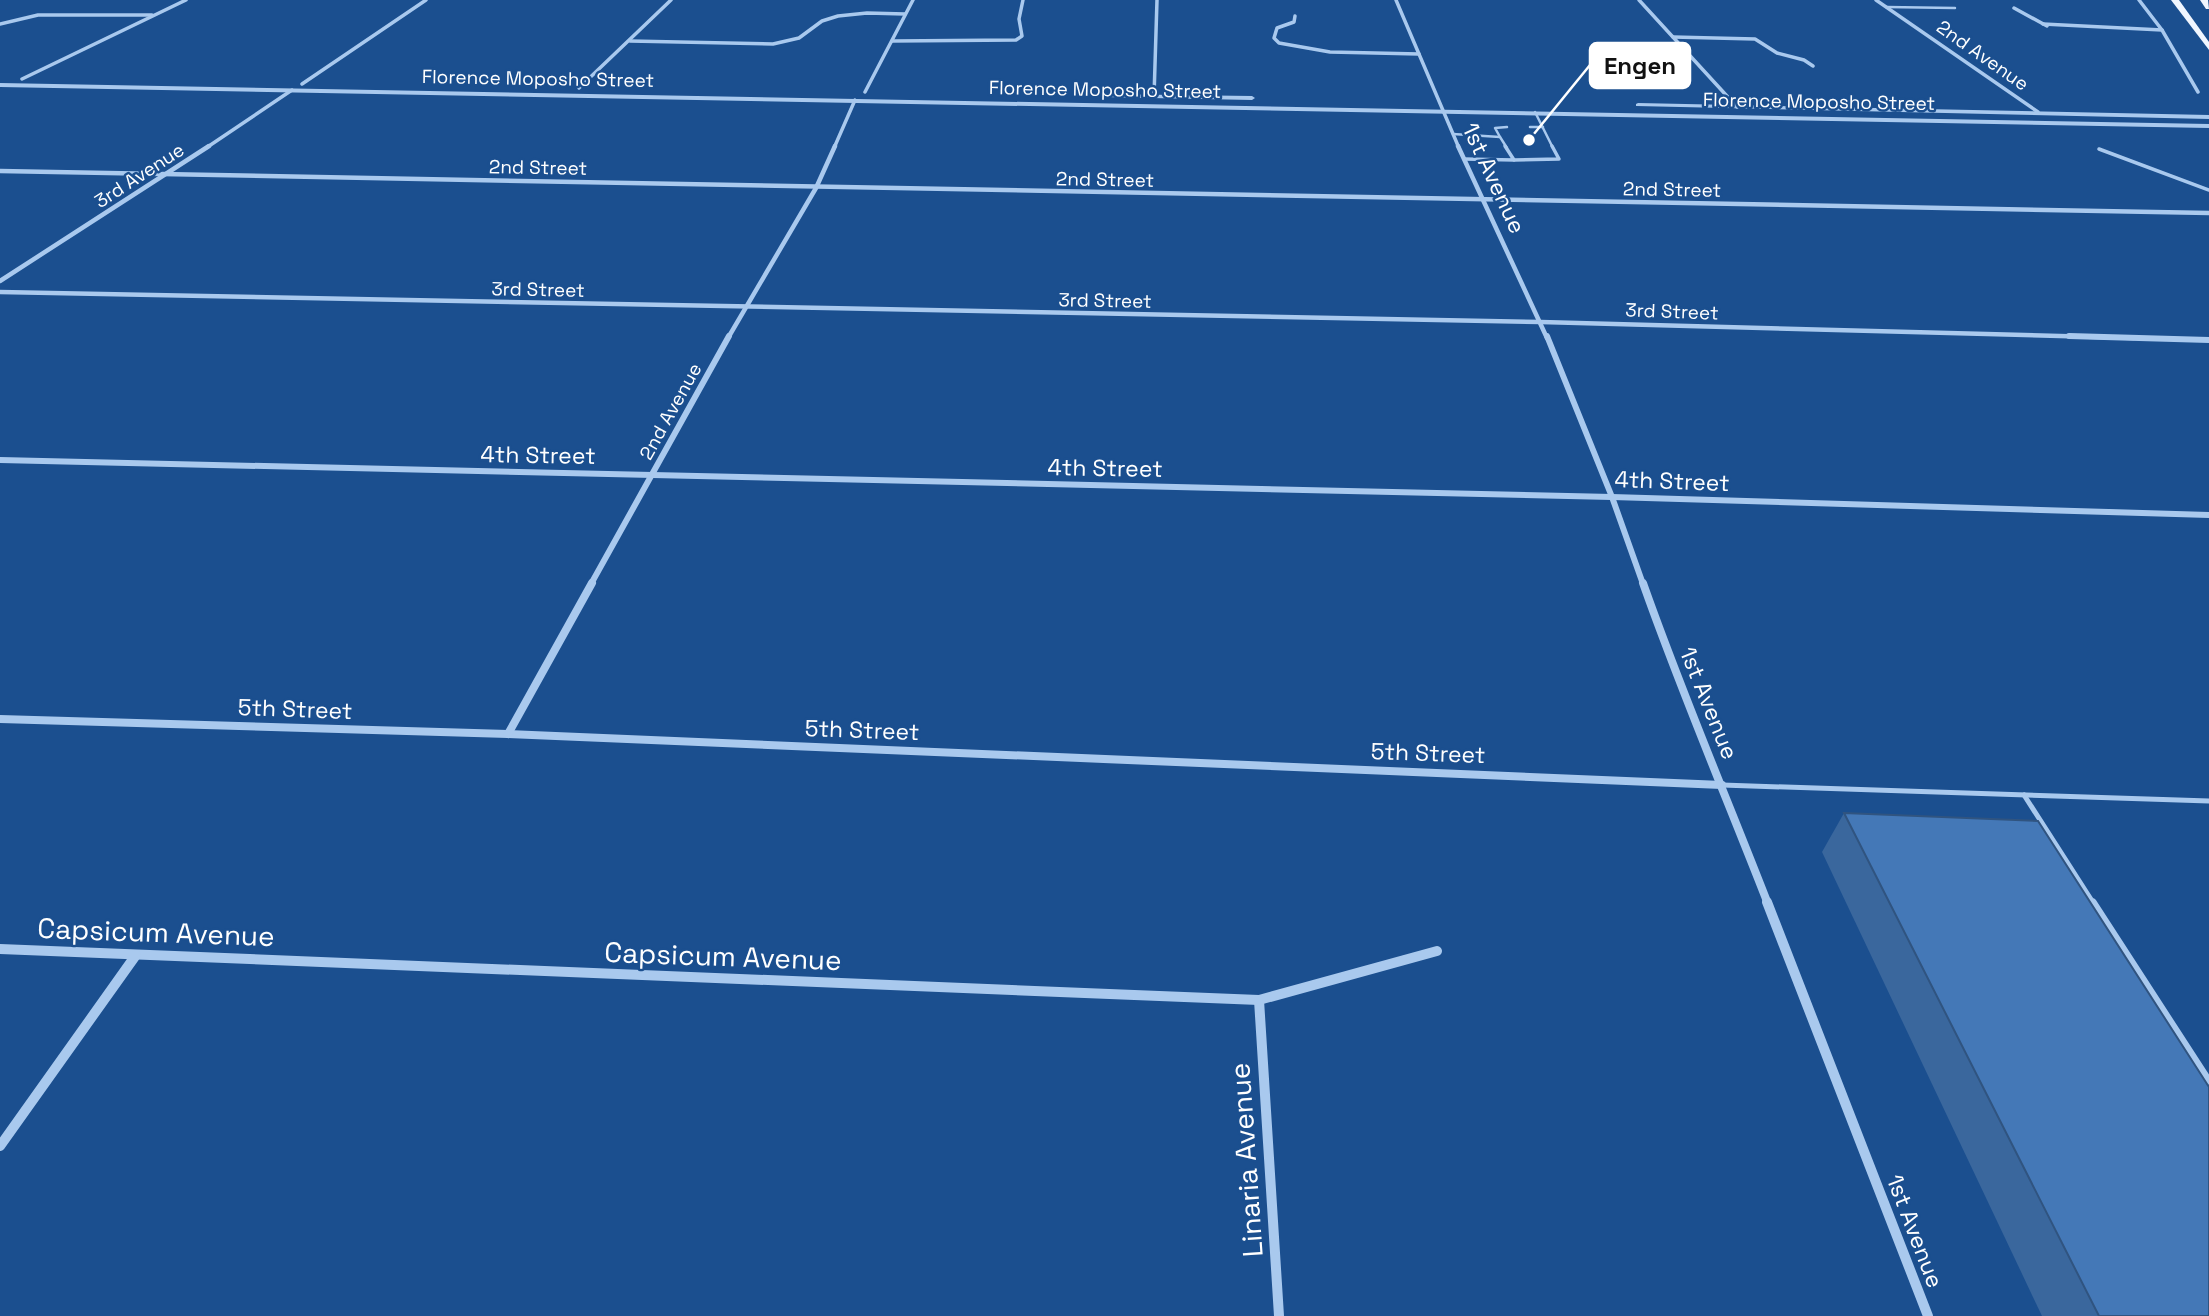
<svg xmlns="http://www.w3.org/2000/svg" width="2209" height="1316" font-family="'Space Grotesk',sans-serif">
	<rect width="100%" height="100%" fill="#1b4f8f"/>
	<g fill="none" stroke-linecap="round" stroke-linejoin="round">
		<g stroke="#a9c9ee" stroke-width="2.5">
			<path d="M1886,7l69,1"/>
			<path d="M1535,112l18,36"/>
			<path d="M1530,127h13"/>
			<path d="M1453,134l47,3 7,11"/>
			<path d="M1500,137l-5,-9 12,-1"/>
		</g>
		<g stroke="#a9c9ee" stroke-width="3.5">
			<path d="M2099,149l110,41"/>
			<path d="M1464,159l50,1 -9,-14"/>
			<path d="M1514,160l45,-1 -7,-13"/>
		</g>
		<g stroke="#a9c9ee" stroke-width="5">
			<path d="M1722,785l487,16"/>
			<path d="M2024,795l70,109"/>
		</g>
		<path stroke="#a9c9ee" stroke-width="7" d="M2093,902l116,179"/>
		<g stroke="#a9c9ee" stroke-width="3.5">
			<path d="M1396,0l63,148"/>
			<path d="M1639,0l98,107"/>
			<path d="M1876,0l162,112"/>
			<path d="M2139,0l23,30 36,62"/>
			<path d="M2014,8l33,18"/>
			<path d="M1295,16l-1,6 -17,6 -3,10 5,5 51,9 89,2"/>
			<path d="M0,24l38,-9h114"/>
			<path d="M2043,24l119,6"/>
			<path d="M1673,37l82,2 22,14 27,7 9,6"/>
			<path d="M630,41l143,3 26,-6 23,-17 16,-5 29,-3 38,1"/>
			<path d="M892,41l124,-1 6,-4 -3,-17 4,-19"/>
			<path d="M22,79l164,-79"/>
			<path d="M302,84l124,-84"/>
			<path d="M579,88l92,-88"/>
			<path d="M865,92l48,-92"/>
			<path d="M1154,97l3,-97"/>
			<path d="M206,148l86,-58"/>
			<path d="M834,148l21,-48"/>
		</g>
		<g stroke="#a9c9ee" stroke-width="4.5">
			<path d="M1458,146l89,192"/>
			<path d="M0,171l2209,42"/>
			<path d="M0,281l209,-135"/>
			<path d="M0,292l1541,30 593,16"/>
			<path d="M728,338l88,-150 19,-42"/>
		</g>
		<g stroke="#a9c9ee" stroke-width="6">
			<path d="M1547,336l65,161 31,87"/>
			<path d="M2069,336l140,4"/>
			<path d="M0,460l1612,37 597,18"/>
			<path d="M591,584l138,-248"/>
		</g>
		<g stroke="#a9c9ee" stroke-width="8">
			<path d="M1643,583c38,108 83,213 125,321"/>
			<path d="M0,719l508,15 1214,51"/>
			<path d="M508,734l84,-151"/>
		</g>
		<g stroke="#a9c9ee" stroke-width="10">
			<path d="M1767,902l161,414"/>
			<path d="M0,949l1259,51 178,-49"/>
			<path d="M1259,1000l20,316"/>
			<path d="M0,1146l136,-191"/>
		</g>
		<g fill="#a9c9ee" fill-rule="evenodd">
			<path d="M0,83l2209,41v4l-2209,-41z"/>
			<path d="M1103,94l149,2 3,2 -3,2 -151,-3z"/>
			<path d="M1638,103l571,12v4l-573,-13v-2z"/>
		</g>
		<g fill="#f0f6ff" fill-rule="evenodd">
			<path d="M2171,0h8l30,42v8z"/>
			<path d="M2200,0h8l1,9h-3z"/>
		</g>
	</g>
	<path fill="#3a679d" d="M1844,813l365,503h-167l-220,-464z"/>
	<path fill="#4478b7" stroke="#305480" stroke-width="2" d="M1844,813l194,8 171,266v229h-110z"/>
	<g text-anchor="middle" stroke-width="5" stroke-linejoin="round" paint-order="stroke">
		<g font-size="19" fill="#fff" stroke="#1b4f8f">
			<text transform="translate(1983 55) rotate(35)" y="7">2nd Avenue</text>
			<text transform="translate(538 78) rotate(1)" y="7">Florence Moposho Street</text>
			<text transform="translate(1105 89) rotate(1)" y="7">Florence Moposho Street</text>
			<text transform="translate(1819 101) rotate(1)" y="7">Florence Moposho Street</text>
			<text transform="translate(538 167) rotate(1)" y="7">2nd Street</text>
			<text transform="translate(139 175) rotate(-33)" y="7">3rd Avenue</text>
			<text transform="translate(1105 179) rotate(1)" y="7">2nd Street</text>
			<text transform="translate(1672 189) rotate(1)" y="7">2nd Street</text>
			<text transform="translate(538 289) rotate(1)" y="7">3rd Street</text>
			<text transform="translate(1105 300) rotate(1)" y="7">3rd Street</text>
			<text transform="translate(1672 311) rotate(2)" y="7">3rd Street</text>
			<text transform="translate(670 411) rotate(-61)" y="7">2nd Avenue</text>
		</g>
		<g font-size="23" fill="#fff" stroke="#1b4f8f">
			<text transform="translate(1494 178) rotate(65)" y="8">1st Avenue</text>
			<text transform="translate(538 455) rotate(1)" y="8">4th Street</text>
			<text transform="translate(1105 468) rotate(1)" y="8">4th Street</text>
			<text transform="translate(1672 481) rotate(2)" y="8">4th Street</text>
			<text transform="translate(1709 703) rotate(68)" y="8">1st Avenue</text>
			<text transform="translate(295 709) rotate(2)" y="8">5th Street</text>
			<text transform="translate(862 730) rotate(2)" y="8">5th Street</text>
			<text transform="translate(1428 753) rotate(2)" y="8">5th Street</text>
			<text transform="translate(1915 1231) rotate(69)" y="8">1st Avenue</text>
		</g>
		<g font-size="28" fill="#fff" stroke="#1b4f8f">
			<text transform="translate(156 932) rotate(2)" y="10">Capsicum Avenue</text>
			<text transform="translate(723 956) rotate(2)" y="10">Capsicum Avenue</text>
			<text transform="translate(1246 1160) rotate(-94)" y="10">Linaria Avenue</text>
		</g>
	</g>
	<path fill="none" stroke="#fff" stroke-width="2.5" d="M1529 140L1590 65"/>
	<circle fill="#fff" stroke="#1b4f8f" stroke-width="2.5" cx="1529" cy="140" r="7"/>
	<rect fill="#fff" stroke="#fff" stroke-width="2.5" x="1590" y="43" width="100" height="45" rx="7"/>
	<g font-size="24" text-anchor="middle" font-weight="bold" fill="#111">
		<text x="1640" y="74">Engen</text>
	</g>
</svg>
